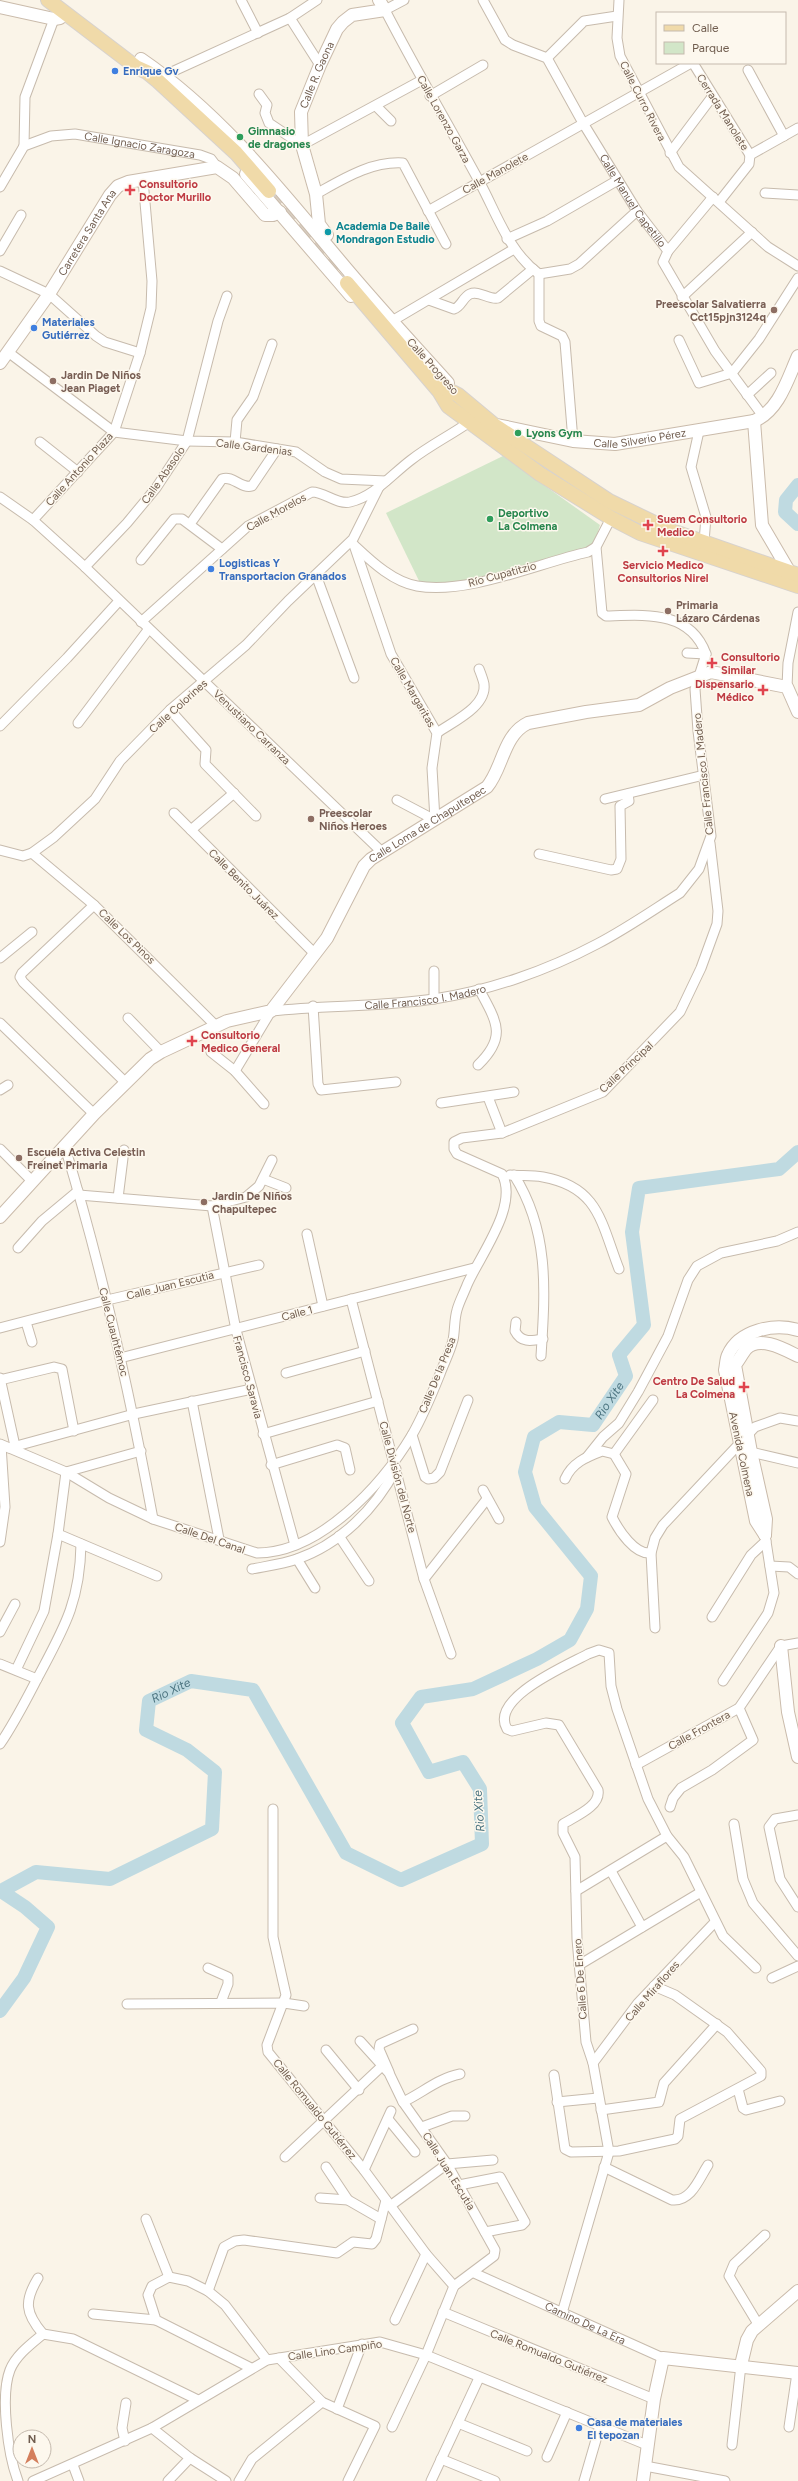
<svg xmlns="http://www.w3.org/2000/svg" width="798" height="2481" font-family="Figtree,sans-serif">
	<rect width="100%" height="100%" fill="#faf4e8"/>
	<path fill="#d2e6c8" d="M503,456l97,69 -7,23 -114,33 -57,6 -36,-74z"/>
	<g fill="none" stroke-linecap="round" stroke-linejoin="round">
		<g stroke="#bfdae1" stroke-width="14">
			<path d="M798,485l-12,15 -1,12 13,12"/>
			<path id="s1" d="M0,2011l24,-33 24,-51 -23,-20 -24,-16 35,-19 74,7 102,-50 3,-57 -28,-22 -41,-20 3,-29 42,-20 62,9 93,163 55,27 81,-36 -2,-55 -17,-27 -34,10 -27,-49 19,-26 52,-8 64,-30 33,-19 17,-31 4,-33 -56,-69 -10,-35 9,-35 25,-15 34,3 33,-49 -7,-21 25,-30 -12,-93 7,-44 140,-19 19,-17"/>
		</g>
		<g stroke="#d8cec2" stroke-width="14" stroke-dasharray="14 7" stroke-linecap="butt">
			<path d="M274,191l35,42"/>
			<path d="M300,228l39,45"/>
		</g>
		<g stroke="#c7bbad" stroke-width="11">
			<g id="street">
				<path d="M241,0l17,33"/>
				<path d="M404,0l-19,10c30,58 63,114 94,171 18,33 29,70 60,93"/>
				<path id="s2" d="M483,0l22,40 8,5 34,13 36,65 54,88 31,40"/>
				<path d="M619,0l-2,38 3,18 59,111 89,80 30,19"/>
				<path d="M290,18l30,47"/>
				<path d="M547,58l37,-37 33,-5"/>
				<path d="M693,63l57,92"/>
				<path d="M748,70l36,66"/>
				<path d="M165,75l125,-57 27,-18"/>
				<path d="M259,94l8,11 -2,8 4,10 33,22 120,-65"/>
				<path d="M430,96l53,-31"/>
				<path d="M376,106l15,15"/>
				<path d="M24,146l1,-49 29,-78"/>
				<path d="M670,153l42,-56"/>
				<path d="M750,155l48,-27"/>
				<path id="s3" d="M0,187l24,-41 27,-10 24,-2 125,21 11,4 6,8"/>
				<path d="M765,193l33,2"/>
				<path d="M316,194c27,-15 55,-33 87,-31l43,81"/>
				<path d="M713,197l-45,54 -5,11 52,89 48,65"/>
				<path d="M719,202l30,-38 1,-9"/>
				<path d="M428,211l263,-148"/>
				<path d="M507,239l40,-18 71,-41"/>
				<path d="M0,251l21,-36"/>
				<path d="M0,271l49,23 47,42 9,6 35,11"/>
				<path d="M539,274v47l2,5 21,10 3,6 8,99"/>
				<path d="M539,274l31,-5 9,-5 58,-53"/>
				<path d="M682,297l70,-65"/>
				<path d="M429,300l25,9c7,-2 9,-12 16,-15 9,-4 19,6 28,4l35,-29"/>
				<path d="M392,321l122,-72"/>
				<path d="M679,340l20,43 33,-10 27,-34 39,-61"/>
				<path d="M8,352l106,80 73,9 48,1 61,10 29,20 16,7 45,2"/>
				<path d="M747,395l24,-22"/>
				<path d="M699,431l-8,36 15,50 -2,25"/>
				<path d="M40,442l38,30"/>
				<path d="M235,442l2,-22 16,-23 19,-53"/>
				<path d="M0,497l33,23 52,47 298,286"/>
				<path d="M33,520l81,-88 26,-79 11,-45 1,-27 -9,-101"/>
				<path d="M190,524l32,-45c11,-4 19,10 30,7l25,-37"/>
				<path d="M354,545l37,109 46,79 -5,35 3,52"/>
				<path d="M356,547c17,16 38,35 61,39 51,9 121,-23 171,-34l8,-5"/>
				<path d="M141,560l33,-41h8l40,30"/>
				<path d="M85,567l42,-44 29,-35 31,-47 31,-120 9,-25"/>
				<path d="M316,575l38,103"/>
				<path d="M141,622l107,-96 64,-34c13,0 25,13 38,10 25,-6 41,-27 61,-42 18,-14 38,-24 57,-37"/>
				<path d="M687,653l19,1"/>
				<path d="M787,687l1,-24 10,-51"/>
				<path d="M170,710l36,40 -1,14 51,52"/>
				<path d="M78,723l70,-93"/>
				<path d="M0,726l67,-68 52,-57"/>
				<path d="M437,733c15,-11 50,-26 47,-49 -1,-5 -3,-10 -5,-15"/>
				<path d="M605,799l99,-24"/>
				<path d="M397,800l38,20"/>
				<path d="M174,813l141,141"/>
				<path d="M191,830l43,-37"/>
				<path d="M0,850l23,6 9,-3 22,-16 41,-38 25,-38 50,-51 76,-65 42,-44 65,-62 26,-52"/>
				<path d="M32,853l62,52 122,121"/>
				<path d="M539,854l72,16 6,-1 4,-10 -1,-53 9,-5 -1,-7"/>
				<path d="M94,905l-72,68 -2,4 3,5 102,100"/>
				<path d="M0,958l32,-26"/>
				<path d="M434,999v-28"/>
				<path d="M313,1006l5,78 3,6 75,-8"/>
				<path d="M128,1018l33,34"/>
				<path d="M0,1023l94,91"/>
				<path d="M211,1052l24,19 29,33"/>
				<path d="M478,1065c30,-29 18,-44 1,-76"/>
				<path id="s4" d="M235,1071l36,-60c54,-6 110,-4 163,-12 55,-8 114,-29 163,-55 29,-15 56,-34 83,-51l19,-24 12,-33 -13,-105 -3,-42 11,-35c-16,-44 -61,-39 -100,-38l-4,-3 -6,-66 15,-29"/>
				<path d="M0,1090l8,-5"/>
				<path d="M488,1097l14,36"/>
				<path d="M441,1103l73,-11"/>
				<path d="M65,1147c37,122 65,247 88,372"/>
				<path d="M0,1149l32,32"/>
				<path d="M510,1175c11,1 22,0 33,2 56,10 58,46 76,92"/>
				<path d="M514,1175c36,57 31,117 27,181"/>
				<path d="M263,1179l23,9"/>
				<path d="M79,1195l133,11 34,-9 13,-11 13,-26"/>
				<path d="M118,1198l6,-48"/>
				<path d="M212,1206l24,124 59,215"/>
				<path d="M307,1234l16,72"/>
				<path d="M18,1248l24,-27 36,-30"/>
				<path d="M351,1299l73,280 27,75"/>
				<path d="M26,1322l6,20"/>
				<path d="M516,1322l-1,9c6,12 16,10 28,8"/>
				<path d="M0,1328l107,-28 152,-35"/>
				<path d="M120,1358l354,-90"/>
				<path d="M286,1373l79,-22"/>
				<path d="M0,1378l15,68"/>
				<path d="M0,1380l54,-13 8,2 12,62"/>
				<path d="M192,1401l27,138"/>
				<path d="M263,1434l115,-33"/>
				<path d="M412,1435l13,42 3,2 6,-1 6,-6 28,-72"/>
				<path d="M0,1444l66,28 43,26 44,21 104,34c63,0 125,-68 155,-118 11,-19 20,-41 28,-61 4,-11 10,-22 13,-34 2,-9 1,-20 4,-30 2,-8 7,-17 10,-25 13,-30 52,-79 35,-111l-45,-20 -3,-5v-7l8,-4 40,-5 101,-41 77,-80 21,-44 16,-44 1,-13 -8,-68"/>
				<path d="M9,1448l125,-34 118,-25"/>
				<path d="M751,1452l47,11"/>
				<path d="M614,1454l39,-54"/>
				<path d="M587,1457l16,-20 16,-14 19,-31 30,-56 20,-56 9,-14 24,-13 56,-12 21,-9"/>
				<path d="M271,1465l66,-20 8,3 5,22"/>
				<path d="M565,1479c7,-16 21,-22 37,-28l12,3 12,20 -14,43c7,14 23,38 39,36"/>
				<path d="M483,1490l16,29"/>
				<path d="M58,1534l99,42"/>
				<path d="M339,1536l30,45"/>
				<path d="M0,1542l5,-35 -4,-62"/>
				<path d="M297,1559l18,29"/>
				<path d="M770,1566l19,1 9,7"/>
				<path d="M252,1569c15,-3 31,-5 45,-10 43,-15 78,-50 99,-90"/>
				<path d="M424,1579l63,-80"/>
				<path d="M712,1617l39,-62 15,-14"/>
				<path d="M655,1628l-4,-75 4,-15 8,-13 92,-98 25,-9 18,3"/>
				<path d="M0,1632l15,-28"/>
				<path d="M0,1664l37,15"/>
				<path d="M16,1670l28,-59 14,-77 8,-62 75,-21"/>
				<path d="M723,1681l45,-68 6,-20 -9,-58"/>
				<path d="M0,1744c15,-22 26,-44 38,-67 26,-49 42,-75 43,-133"/>
				<path d="M636,1765l103,-57 42,-62 17,-3"/>
				<path d="M670,1807l3,-9 8,-10 31,-18 41,-30 -14,-32"/>
				<path d="M273,1809v128l13,58 -19,50 1,7 96,118 62,84 28,32"/>
				<path d="M798,1815l-23,4 -6,8 11,52 18,28"/>
				<path d="M734,1824l9,55 10,24 45,53"/>
				<path d="M611,1871l31,56"/>
				<path d="M576,1891l91,-55"/>
				<path d="M579,1965l122,-73"/>
				<path d="M208,1968l20,9v7l-7,18"/>
				<path d="M772,1978l26,-12"/>
				<path d="M127,2004l157,-1 20,3"/>
				<path d="M360,2041l29,32 14,29 44,62 48,86 -1,6 -40,30 -28,69 -34,72"/>
				<path d="M326,2050l33,40"/>
				<path d="M593,2063l45,-60 77,-81"/>
				<path d="M389,2072l-10,-23 1,-5 33,-15"/>
				<path d="M554,2075l11,74 6,3 48,-1 56,-12 3,-3 2,-17 81,-43v-5l-34,-39 -52,-37 -21,-9"/>
				<path d="M738,2089l5,19 3,2 34,-9"/>
				<path d="M403,2102c19,-9 36,-24 57,-28"/>
				<path d="M557,2102l41,-4"/>
				<path d="M601,2110l58,-8 5,-19 53,-59"/>
				<path d="M388,2119l27,33"/>
				<path d="M422,2127l30,-11h13"/>
				<path d="M285,2157l97,-91"/>
				<path d="M326,2167l22,33"/>
				<path d="M604,2167l68,33c19,2 27,-21 36,-35"/>
				<path d="M364,2170l27,-59"/>
				<path d="M459,2185l41,-8 25,45 -3,3 -37,7"/>
				<path d="M320,2198l28,2 33,19"/>
				<path d="M390,2206l57,-42 46,-4"/>
				<path d="M146,2219l23,58"/>
				<path id="s5" d="M474,2273l189,85"/>
				<path d="M208,2291l16,-44 11,-6 9,-1 93,13 16,-11 19,2 4,-5 10,-39"/>
				<path d="M443,2312l211,87"/>
				<path d="M562,2313l47,-161 -16,-89 -7,-21 -9,-103 -2,-82 -12,-24v-9c13,-8 38,-18 35,-34l-39,-65 -13,-2 -34,8 -5,-2c-18,-31 61,-64 81,-75l11,-4 10,3 2,33 6,23 31,90 19,37 17,21 39,79 33,32"/>
				<path d="M93,2314l63,6"/>
				<path d="M395,2320l31,-66"/>
				<path d="M758,2324l-29,-48 5,-12 31,-29"/>
				<path d="M43,2334l30,5 125,61"/>
				<path d="M279,2358l43,44 53,24 -27,55"/>
				<path d="M251,2368l-95,-48 -8,-25 4,-9 17,-9 19,4 20,10 17,14 42,55"/>
				<path d="M337,2409l25,-65"/>
				<path d="M458,2423l69,28"/>
				<path d="M789,2427l8,-54"/>
				<path d="M152,2428l38,30 36,23"/>
				<path d="M125,2441l-3,-13 4,-25"/>
				<path d="M732,2445l9,-80"/>
				<path d="M547,2457l20,-45"/>
				<path d="M441,2459l54,22"/>
				<path d="M73,2465l6,16"/>
				<path d="M645,2466l80,15"/>
				<path d="M18,2481c-10,-26 -18,-85 -8,-111 6,-15 21,-26 33,-36 -18,-21 -19,-33 -5,-56"/>
				<path d="M33,2481l119,-53 115,-68 113,-18 46,13 221,90"/>
				<path d="M168,2481l22,-23"/>
				<path d="M239,2481l13,-22 70,-57"/>
				<path d="M431,2481l48,-103"/>
				<path d="M584,2481l16,-55"/>
			</g>
		</g>
		<g stroke="#cabbab" stroke-width="14">
			<g id="secondary">
				<path d="M0,7l54,12 6,-1 4,-4"/>
				<path d="M141,59c79,54 138,129 199,202 35,42 72,82 108,122"/>
				<path d="M246,174l105,122"/>
				<path id="s6" d="M327,235l-8,-11 -3,-30 -14,-49 -1,-33 19,-47 17,-36 6,-7 9,-7 33,-5 -6,-10"/>
				<path id="s7" d="M0,363l49,-69 61,-99 8,-9 10,-4 89,-15 16,11 32,37h8l7,-3"/>
				<path d="M754,421l8,104 27,46"/>
				<path id="s8" d="M497,425l76,16 42,3 139,-23c25,-10 34,-43 44,-65"/>
				<path id="s9" d="M0,1217l94,-103 56,-55 11,-7 66,-31 44,-10 56,-73 37,-72 7,-7 116,-72c16,-19 16,-52 41,-64l58,-11 53,-7 31,-17 41,-16 76,15 11,25"/>
				<path d="M765,1535l-9,-14 -31,-151c1,-4 1,-11 3,-15 11,-25 46,-32 70,-25"/>
				<path d="M765,1535l1,-16 -15,-67 -16,-87c4,-5 7,-11 11,-16 13,-14 38,0 52,7"/>
				<path d="M781,1646l7,66 10,45"/>
				<path d="M741,2365l6,-25 5,-9 46,-40"/>
				<path d="M643,2481l11,-82 9,-41 135,15"/>
			</g>
		</g>
		<g stroke="#d7d2ce" stroke-width="16">
			<g id="primary">
				<path d="M48,0l88,67 11,5 11,9 78,72 33,38"/>
				<path d="M347,283l92,108 9,15 92,68 71,44 29,15 158,53"/>
				<path d="M436,378l10,11 12,6 36,30 115,76 60,29 129,45"/>
			</g>
		</g>
		<use href="#street" stroke="#fff" stroke-width="9"/>
		<use href="#secondary" stroke="#fff" stroke-width="12"/>
		<use href="#primary" stroke="#f0daa9" stroke-width="14"/>
	</g>
	<g fill="#3f7fe0" stroke="#fdf8ee" stroke-width="1.5">
		<circle cx="115" cy="71" r="4"/>
		<circle cx="34" cy="328" r="4"/>
		<circle cx="211" cy="569" r="4"/>
		<circle cx="579" cy="2428" r="4"/>
	</g>
	<g fill="#2e9e5b" stroke="#fdf8ee" stroke-width="1.5">
		<circle cx="240" cy="137" r="4"/>
		<circle cx="518" cy="433" r="4"/>
		<circle cx="490" cy="519" r="4"/>
	</g>
	<g fill="#e0444e" stroke="#fdf8ee" stroke-width="1.5">
		<path d="M128 184h4v4h4v4h-4v4h-4v-4h-4v-4h4z"/>
		<path d="M646 519h4v4h4v4h-4v4h-4v-4h-4v-4h4z"/>
		<path d="M661 545h4v4h4v4h-4v4h-4v-4h-4v-4h4z"/>
		<path d="M710 657h4v4h4v4h-4v4h-4v-4h-4v-4h4z"/>
		<path d="M761 684h4v4h4v4h-4v4h-4v-4h-4v-4h4z"/>
		<path d="M190 1035h4v4h4v4h-4v4h-4v-4h-4v-4h4z"/>
		<path d="M742 1381h4v4h4v4h-4v4h-4v-4h-4v-4h4z"/>
	</g>
	<circle fill="#0f9aa8" stroke="#fdf8ee" stroke-width="1.5" cx="328" cy="232" r="4"/>
	<g fill="#8d6e63" stroke="#fdf8ee" stroke-width="1.5">
		<circle cx="774" cy="310" r="4"/>
		<circle cx="53" cy="381" r="4"/>
		<circle cx="668" cy="611" r="4"/>
		<circle cx="311" cy="819" r="4"/>
		<circle cx="19" cy="1158" r="4"/>
		<circle cx="204" cy="1202" r="4"/>
	</g>
	<g text-anchor="middle" stroke-width="3" stroke-linejoin="round" paint-order="stroke">
		<g font-size="11" font-weight="bold" fill="#366cbe" stroke="#fdf8ee" text-anchor="start">
			<text x="123" y="75">Enrique Gv</text>
			<text x="42" y="326">Materiales<tspan x="42" dy="13">Gutiérrez</tspan></text>
			<text x="219" y="567">Logisticas Y<tspan x="219" dy="13">Transportacion Granados</tspan></text>
			<text x="587" y="2426">Casa de materiales<tspan x="587" dy="13">El tepozan</tspan></text>
		</g>
		<g font-size="11" fill="#705d4f" stroke="#fdf8ee">
			<text dy="4" stroke="none"><textPath href="#s6" startOffset="168">Calle R. Gaona</textPath></text>
			<text transform="translate(643 101) rotate(63)" y="4">Calle Curro Rivera</text>
			<text transform="translate(723 112) rotate(58)" y="4">Cerrada Manolete</text>
			<text transform="translate(444 119) rotate(61)" y="4">Calle Lorenzo Garza</text>
			<text dy="4" stroke="none"><textPath href="#s3" startOffset="166">Calle Ignacio Zaragoza</textPath></text>
			<text transform="translate(495 173) rotate(-29)" y="4">Calle Manolete</text>
			<text dy="4" stroke="none"><textPath href="#s2" startOffset="258">Calle Manuel Capetillo</textPath></text>
			<text dy="4" stroke="none"><textPath href="#s7" startOffset="157">Carretera Santa Ana</textPath></text>
			<text transform="translate(433 366) rotate(48)" y="4">Calle Progreso</text>
			<text dy="4" stroke="none"><textPath href="#s8" startOffset="145">Calle Silverio Pérez</textPath></text>
			<text transform="translate(254 447) rotate(7)" y="4">Calle Gardenias</text>
			<text transform="translate(79 469) rotate(-48)" y="4">Calle Antonio Plaza</text>
			<text transform="translate(163 475) rotate(-55)" y="4">Calle Abasolo</text>
			<text transform="translate(276 512) rotate(-29)" y="4">Calle Morelos</text>
			<text transform="translate(502 574) rotate(-15)" y="4">Río Cupatitzio</text>
			<text transform="translate(413 692) rotate(60)" y="4">Calle Margaritas</text>
			<text transform="translate(178 706) rotate(-42)" y="4">Calle Colorines</text>
			<text transform="translate(252 727) rotate(44)" y="4">Venustiano Carranza</text>
			<text transform="translate(703 774) rotate(-96)" y="4">Calle Francisco I. Madero</text>
			<text dy="4" stroke="none"><textPath href="#s9" startOffset="598">Calle Loma de Chapultepec</textPath></text>
			<text transform="translate(244 884) rotate(45)" y="4">Calle Benito Juárez</text>
			<text transform="translate(127 936) rotate(44)" y="4">Calle Los Pinos</text>
			<text dy="4" stroke="none"><textPath href="#s4" startOffset="225">Calle Francisco I. Madero</textPath></text>
			<text transform="translate(626 1067) rotate(-43)" y="4">Calle Principal</text>
			<text transform="translate(170 1285) rotate(-14)" y="4">Calle Juan Escutia</text>
			<text transform="translate(297 1313) rotate(-15)" y="4">Calle 1</text>
			<text transform="translate(114 1332) rotate(76)" y="4">Calle Cuauhtémoc</text>
			<text transform="translate(437 1375) rotate(-68)" y="4">Calle De la Presa</text>
			<text transform="translate(248 1377) rotate(75)" y="4">Francisco Saravia</text>
			<text transform="translate(742 1454) rotate(78)" y="4">Avenida Colmena</text>
			<text transform="translate(398 1477) rotate(75)" y="4">Calle División del Norte</text>
			<text transform="translate(210 1538) rotate(19)" y="4">Calle Del Canal</text>
			<text transform="translate(699 1730) rotate(-29)" y="4">Calle Frontera</text>
			<text transform="translate(580 1979) rotate(-94)" y="4">Calle 6 De Enero</text>
			<text transform="translate(652 1991) rotate(-49)" y="4">Calle Miraflores</text>
			<text transform="translate(315 2109) rotate(51)" y="4">Calle Romualdo Gutiérrez</text>
			<text transform="translate(449 2171) rotate(58)" y="4">Calle Juan Escutia</text>
			<text dy="4" stroke="none"><textPath href="#s5" startOffset="122">Camino De La Era</textPath></text>
			<text transform="translate(335 2350) rotate(-8)" y="4">Calle Lino Campiño</text>
			<text transform="translate(549 2356) rotate(22)" y="4">Calle Romualdo Gutiérrez</text>
		</g>
		<g font-size="11" font-weight="bold" fill="#27864d" stroke="#fdf8ee" text-anchor="start">
			<text x="248" y="135">Gimnasio<tspan x="248" dy="13">de dragones</tspan></text>
			<text x="526" y="437">Lyons Gym</text>
			<text x="498" y="517">Deportivo<tspan x="498" dy="13">La Colmena</tspan></text>
		</g>
		<g font-size="11" font-weight="bold" fill="#be3a42" stroke="#fdf8ee" text-anchor="start">
			<text x="139" y="188">Consultorio<tspan x="139" dy="13">Doctor Murillo</tspan></text>
			<text x="657" y="523">Suem Consultorio<tspan x="657" dy="13">Medico</tspan></text>
			<text x="663" y="569" text-anchor="middle">Servicio Medico<tspan x="663" dy="13">Consultorios Nirel</tspan></text>
			<text x="721" y="661">Consultorio<tspan x="721" dy="13">Similar</tspan></text>
			<text x="754" y="688" text-anchor="end">Dispensario<tspan x="754" dy="13">Médico</tspan></text>
			<text x="201" y="1039">Consultorio<tspan x="201" dy="13">Medico General</tspan></text>
			<text x="735" y="1385" text-anchor="end">Centro De Salud<tspan x="735" dy="13">La Colmena</tspan></text>
		</g>
		<g font-size="11" font-weight="bold" fill="#0d838f" stroke="#fdf8ee" text-anchor="start">
			<text x="336" y="230">Academia De Baile<tspan x="336" dy="13">Mondragon Estudio</tspan></text>
		</g>
		<g font-size="11" font-weight="bold" fill="#785e54" stroke="#fdf8ee" text-anchor="start">
			<text x="766" y="308" text-anchor="end">Preescolar Salvatierra<tspan x="766" dy="13">Cct15pjn3124q</tspan></text>
			<text x="61" y="379">Jardin De Niños<tspan x="61" dy="13">Jean Piaget</tspan></text>
			<text x="676" y="609">Primaria<tspan x="676" dy="13">Lázaro Cárdenas</tspan></text>
			<text x="319" y="817">Preescolar<tspan x="319" dy="13">Niños Heroes</tspan></text>
			<text x="27" y="1156">Escuela Activa Celestin<tspan x="27" dy="13">Freinet Primaria</tspan></text>
			<text x="212" y="1200">Jardin De Niños<tspan x="212" dy="13">Chapultepec</tspan></text>
		</g>
		<g font-size="12" font-style="italic" fill="#4c7480" stroke="#fdf8ee">
			<text dy="4" stroke="none"><textPath href="#s1" startOffset="1693">Rio Xite</textPath></text>
			<text dy="4" stroke="none"><textPath href="#s1" startOffset="576">Rio Xite</textPath></text>
			<text transform="translate(479 1811) rotate(-94)" y="4">Rio Xite</text>
		</g>
	</g>
	<rect x="656" y="12" width="130" height="52" fill="#fdf8ee" stroke="#c5baae"/>
	<rect x="664" y="25" width="20" height="6" fill="#f0daa9" stroke="#c5baae"/>
	<text x="692" y="32" font-size="12" fill="#705d4f">Calle</text>
	<rect x="664" y="42" width="20" height="12" fill="#d2e6c8" stroke="#c5baae"/>
	<text x="692" y="52" font-size="12" fill="#705d4f">Parque</text>
	<g transform="translate(32 2449)"><circle r="19" fill="#fdf8ee" stroke="#c5baae"/>
	<path d="M0-3L7 15L0 10L-7 15Z" fill="#d47f5d"/>
	<text y="-6" font-size="11" font-weight="bold" text-anchor="middle" fill="#705d4f">N</text>
	</g>
</svg>
